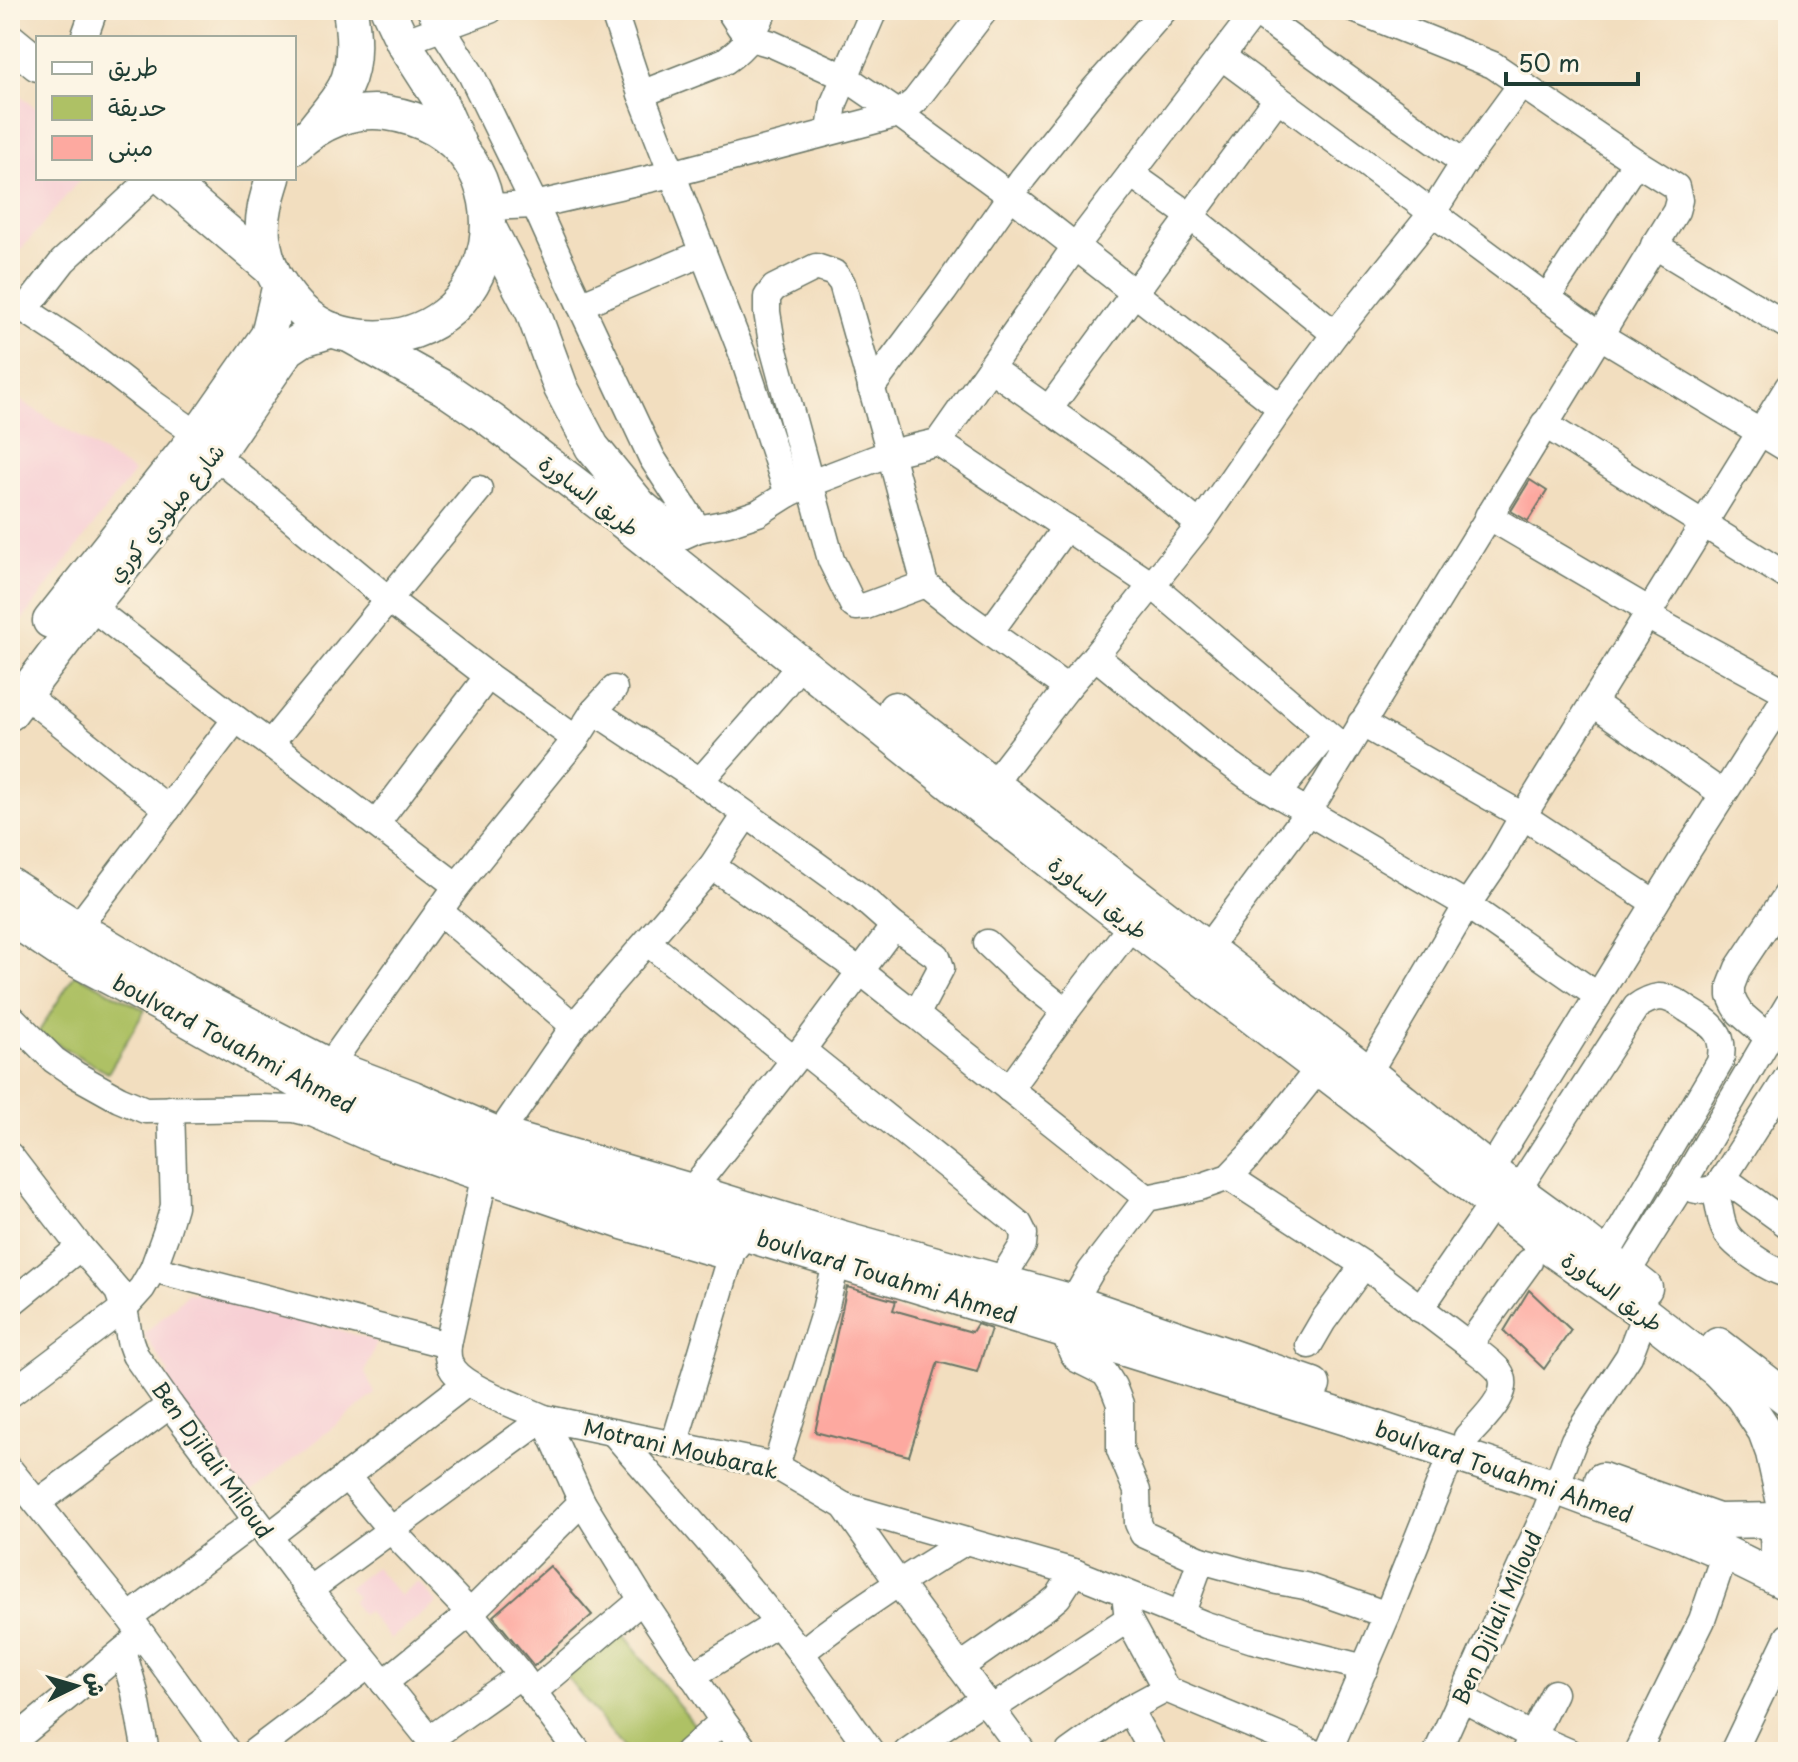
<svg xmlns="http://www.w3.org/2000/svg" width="1798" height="1762" font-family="'Playpen Sans','Playpen Sans Arabic',sans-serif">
	<rect width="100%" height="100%" fill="#fcf5e5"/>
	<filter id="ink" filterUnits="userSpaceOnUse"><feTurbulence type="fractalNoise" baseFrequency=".0125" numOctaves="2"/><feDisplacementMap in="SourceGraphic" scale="16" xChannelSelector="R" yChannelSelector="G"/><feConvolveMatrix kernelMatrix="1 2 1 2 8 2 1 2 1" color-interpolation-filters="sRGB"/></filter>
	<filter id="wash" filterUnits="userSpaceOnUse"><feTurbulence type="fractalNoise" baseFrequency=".006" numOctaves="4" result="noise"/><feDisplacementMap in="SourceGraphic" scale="32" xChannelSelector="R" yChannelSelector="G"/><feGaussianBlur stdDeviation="1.8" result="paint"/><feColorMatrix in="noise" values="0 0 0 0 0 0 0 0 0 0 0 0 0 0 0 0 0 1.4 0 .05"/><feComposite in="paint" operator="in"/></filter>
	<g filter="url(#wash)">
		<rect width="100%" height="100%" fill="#f2debf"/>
		<g fill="#f7cfd4">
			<path d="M10,86l28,24v68h43l-71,85z"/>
			<path d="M10,394l124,78 -124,164z"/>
			<path d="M188,1293l26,1 163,47 -12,31 10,22 -128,101 -86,-111 8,-10 -25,-40z"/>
			<path d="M375,1567l25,29 18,-14 19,21 -47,36 -23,-28 -6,4 -9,-14 5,-5 -9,-8z"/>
		</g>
		<g fill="#aec165" stroke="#667f4c" stroke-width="2">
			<path d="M75,974l70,36 -37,63 -70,-40z"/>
			<path d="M622,1633l74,94 -31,25h-38l-60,-75z"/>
		</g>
		<g id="blocks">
			<g fill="#fda9a0">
				<path d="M1530,480l17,11 -19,30 -17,-10z"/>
				<path d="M847,1287l49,14 -3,9 79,22 5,-8 14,5 -14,43 -39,-10 -29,94 -94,-24z"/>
				<path d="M1529,1290l42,40 -27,39 -40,-38z"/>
				<path d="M550,1566l42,49 -58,51 -41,-50z"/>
			</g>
		</g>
	</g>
	<g filter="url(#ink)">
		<use href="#blocks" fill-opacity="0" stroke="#697565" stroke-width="2"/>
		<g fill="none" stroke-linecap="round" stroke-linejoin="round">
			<g stroke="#697565" stroke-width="29">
				<g id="minor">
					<path d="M430,10l41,64 64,131 35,78 82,175 46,71"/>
					<path d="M613,10l28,84 101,259 46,141"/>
					<path d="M729,10l11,17 11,11 21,6 73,33 54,37 112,82 270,212"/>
					<path d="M1252,10l212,153"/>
					<path d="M84,38l10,-28"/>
					<path d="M403,42l87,-32"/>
					<path d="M1221,56l326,242 52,37 189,114"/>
					<path d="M641,94l84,-33c21,-15 29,-27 39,-51"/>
					<path d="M830,131l4,-28 40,-93"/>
					<path d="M1131,174l59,42 145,118"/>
					<path d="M488,207l47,-2 136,-31 228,-60 16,-13 70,-91"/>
					<path d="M1654,245l134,81"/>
					<path d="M1547,298l89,-136"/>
					<path d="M10,300l64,42 77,60 47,33 17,20 174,145 99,76 88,63"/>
					<path d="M580,305l123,-52"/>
					<path d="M25,310l38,-49 89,-83"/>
					<path d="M990,368l141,100 69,57"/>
					<path d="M871,388l73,-97 79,-113 67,-84 74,-84"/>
					<path d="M1049,409l228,-310"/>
					<path d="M1544,424l244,153"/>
					<path d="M938,442l214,143 193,164"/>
					<path d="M1488,516l162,95"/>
					<path d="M678,538l20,-9 30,-6 30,-10 30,-19 21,-10 81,-31 -48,-170 -8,-10 -18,-6 -42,21 -7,9v15l5,31 59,217 22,45 3,2 10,-1 59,-22"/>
					<path d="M77,596l159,123 -159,209"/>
					<path d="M1647,616l141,77"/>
					<path d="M990,632l76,-105"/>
					<path d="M1095,656l113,92 42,30 217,127 131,91"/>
					<path d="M1067,688l-101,-72 -41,-32 -35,-131 48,-11 137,-195 180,-235"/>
					<path d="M24,694l144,115"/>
					<path d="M1593,703l130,91"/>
					<path d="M594,711l106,70 161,116 33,29 43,30 4,12 -25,47 231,183"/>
					<path d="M236,719l34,25 209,-255"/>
					<path d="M1361,723l162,93 132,87"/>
					<path d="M270,744l187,142"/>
					<path d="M700,781l81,-92 20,-26"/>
					<path d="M1277,794l49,-59"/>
					<path d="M980,797l12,-12 75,-97 28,-32 105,-131 81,-117 54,-74 98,-122 31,-49 57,-78"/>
					<path d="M376,824l112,-148"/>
					<path d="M712,866l148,105 56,44"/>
					<path d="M439,911l135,115"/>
					<path d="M647,942l146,117"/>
					<path d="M987,943l38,36 41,32"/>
					<path d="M1196,963l112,-151 368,-601 3,-11 -3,-13 -40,-25 -143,-97 -137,-55"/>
					<path d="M10,1016l44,44 22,15 43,24 26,11 113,-2 36,1 20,5 69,30 239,82 82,24 18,5 10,-4 14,-17"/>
					<path d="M1769,1038l-29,-25 -5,-8 -4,-9v-10l7,-18 50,-75"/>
					<path d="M802,1050l217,174 5,10 -1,11 -32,51"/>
					<path d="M1319,1068l-70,88 -20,21 -29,10 -53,11 -56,73 -18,31 -9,28 8,22 5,7 28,14 8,13 7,18v46l17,41 1,32 5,11 58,26 76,21 28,5 82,29"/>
					<path d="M320,1081l9,-15 128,-180 119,-147 18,-28 20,-22"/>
					<path d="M1357,1087l11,-14 99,-168 30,-44 26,-45 265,-429"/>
					<path d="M1009,1089l57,-78 66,-86"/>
					<path d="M10,1156l70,91 38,44 6,17 6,33 5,14 35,50 139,185 131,162"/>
					<path d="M1490,1171l195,-316 103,-162"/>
					<path d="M1229,1177l135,88 105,80"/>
					<path d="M1723,1178l65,47"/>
					<path d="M1682,1185c14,6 24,9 37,0l69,-109"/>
					<path d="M1713,1189c8,13 5,29 13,43 8,14 46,40 62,42"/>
					<path d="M691,1191l111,-141 92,-124"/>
					<path d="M1517,1191l119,-184c7,-5 14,-9 23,-10 10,0 20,6 28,12 23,14 40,23 33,53l-115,195"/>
					<path d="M153,1269l295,76"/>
					<path d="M1626,1274l56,-89 106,-180"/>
					<path d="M10,1304l70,-57"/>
					<path d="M1420,1309l73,-106"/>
					<path d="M1309,1345l14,-24 41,-56"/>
					<path d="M10,1394l114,-86 18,-20 11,-19 13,-36 8,-27 -3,-97"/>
					<path d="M614,1433c63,74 129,144 187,220 52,-42 108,-77 165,-112"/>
					<path d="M1467,1437c13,-16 48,-44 32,-66 -8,-10 -21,-18 -30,-26l60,-83"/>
					<path d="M674,1445l58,-194"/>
					<path d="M776,1466l49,-156 16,-67"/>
					<path d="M10,1470l119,147 98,135"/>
					<path d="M346,1476l44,53 80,84 112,-111 -38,-84c-23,-11 -77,-29 -91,-48 -5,-7 -6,-16 -5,-25l36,-167 1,-18 14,-25 75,-109 138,-160 34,-51"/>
					<path d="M37,1503l133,-98"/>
					<path d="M844,1506l230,66 132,53 47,15 112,28"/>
					<path d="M268,1537l199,-154"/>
					<path d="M309,1590l235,-172 232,48 68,40 60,85 119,161"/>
					<path d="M642,1600l81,121 -35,31"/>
					<path d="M1126,1602l2,17 38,70"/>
					<path d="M1181,1615l20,-55"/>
					<path d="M129,1617l127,-96"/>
					<path d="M123,1651l12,42 11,59"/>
					<path d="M801,1653l70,99"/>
					<path d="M960,1667l86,-60 12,-10 16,-25"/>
					<path d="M692,1676l86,-53"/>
					<path d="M523,1678l55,74"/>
					<path d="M384,1683l86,-70 51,62 -91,64"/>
					<path d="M533,1692l109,-92 -60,-98"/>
					<path d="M1461,1698l71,38 37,16"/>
					<path d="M991,1709l137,-90"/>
					<path d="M1129,1709l24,43"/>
					<path d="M723,1721l23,31"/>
					<path d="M10,1744l132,-109"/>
					<path d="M1525,1751l29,-58"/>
					<path d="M254,1752l115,-87"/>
					<path d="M907,1752l77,-53"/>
					<path d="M1069,1752l60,-43 37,-20 124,52 22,11"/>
					<path d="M1328,1752l59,-137 65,-162"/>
					<path d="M1437,1752l109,-241 28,-71 55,-84 16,-42"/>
					<path d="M1637,1752l65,-132 23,-67"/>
					<path d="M1733,1752l55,-115"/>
				</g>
			</g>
			<g stroke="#697565" stroke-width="37">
				<g id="major">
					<path d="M388,10l15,32 34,53 23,52"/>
					<path d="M10,41l28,23"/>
					<path d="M314,129c10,-13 23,-27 31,-42 11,-22 9,-53 5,-77"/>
					<path d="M164,178l108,92"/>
					<path d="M273,178c-6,19 -12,38 -10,59 5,45 41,90 87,98 156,28 195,-199 37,-222 -34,-5 -69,10 -93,34"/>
					<path d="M489,228l44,84 28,76 31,59 48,59 32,27"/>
					<path d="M351,336l93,52 47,32 119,91 364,291 158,123 220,168 198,155 95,66 72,56 25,26 23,35 8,22 12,54"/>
					<path d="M50,621l148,-186 70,-100 12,-51"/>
					<path d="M895,709l473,364 122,98 77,56 78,61"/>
					<path d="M10,713l81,-107 124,-151 73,-106 15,-10 30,-9"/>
					<path d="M10,885l67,43 105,62 147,76 84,32 86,37 192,56 151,47 231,64 240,83"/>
					<path d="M10,917l52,35 111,59 141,80 99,43 116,41 217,59 318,96 285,89 206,68 121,45 49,21 63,31"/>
					<path d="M1718,1345l70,54"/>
					<path d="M1602,1480l116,41 61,-1"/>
					<path d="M1788,1503c-16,25 -13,51 0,77"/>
				</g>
			</g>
			<use href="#minor" stroke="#fff" stroke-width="26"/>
			<use href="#major" stroke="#fff" stroke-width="34"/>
		</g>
	</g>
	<g text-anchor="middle" stroke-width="6" stroke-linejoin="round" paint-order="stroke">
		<g font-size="22" fill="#1f3d34" stroke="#fcf5e5">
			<text transform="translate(589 496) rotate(37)" y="8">طريق الساورة</text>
			<text transform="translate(166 513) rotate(-51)" y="8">شارع ميلودي كوري</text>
			<text transform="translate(1098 898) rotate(38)" y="8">طريق الساورة</text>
			<text transform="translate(234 1044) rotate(28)" y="8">boulvard Touahmi Ahmed</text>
			<text transform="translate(887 1277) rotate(17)" y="8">boulvard Touahmi Ahmed</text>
			<text transform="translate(1612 1292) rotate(36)" y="8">طريق الساورة</text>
			<text transform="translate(681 1449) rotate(13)" y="8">Motrani Moubarak</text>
			<text transform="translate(212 1460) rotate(54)" y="8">Ben Djilali Miloud</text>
			<text transform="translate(1504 1472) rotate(19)" y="8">boulvard Touahmi Ahmed</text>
			<text transform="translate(1497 1618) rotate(-66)" y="8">Ben Djilali Miloud</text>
		</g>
	</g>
	<rect width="1798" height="1762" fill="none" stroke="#fcf5e5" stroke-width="40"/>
	<rect x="36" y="36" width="260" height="144" fill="#fcf5e5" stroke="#a4ab9e" stroke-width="2"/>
	<rect x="52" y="62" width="40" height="12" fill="#ffffff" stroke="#a4ab9e" stroke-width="2"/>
	<text x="108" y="76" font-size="24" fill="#1f3d34">طريق</text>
	<rect x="52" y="96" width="40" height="24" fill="#aec165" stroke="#a4ab9e" stroke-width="2"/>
	<text x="108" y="116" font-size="24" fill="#1f3d34">حديقة</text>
	<rect x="52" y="136" width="40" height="24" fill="#fda9a0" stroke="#a4ab9e" stroke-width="2"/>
	<text x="108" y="156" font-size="24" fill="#1f3d34">مبنى</text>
	<g transform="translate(76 1686) rotate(85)" stroke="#fcf5e5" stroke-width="6" paint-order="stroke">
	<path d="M0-6L14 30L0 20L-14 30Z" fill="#1f3d34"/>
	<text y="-12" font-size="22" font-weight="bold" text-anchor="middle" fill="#1f3d34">ش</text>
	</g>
	<path d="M1506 72v12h132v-12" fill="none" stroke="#1f3d34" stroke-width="4"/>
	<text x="1518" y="72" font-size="24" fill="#1f3d34" stroke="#fcf5e5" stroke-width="6" paint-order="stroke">50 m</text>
</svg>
